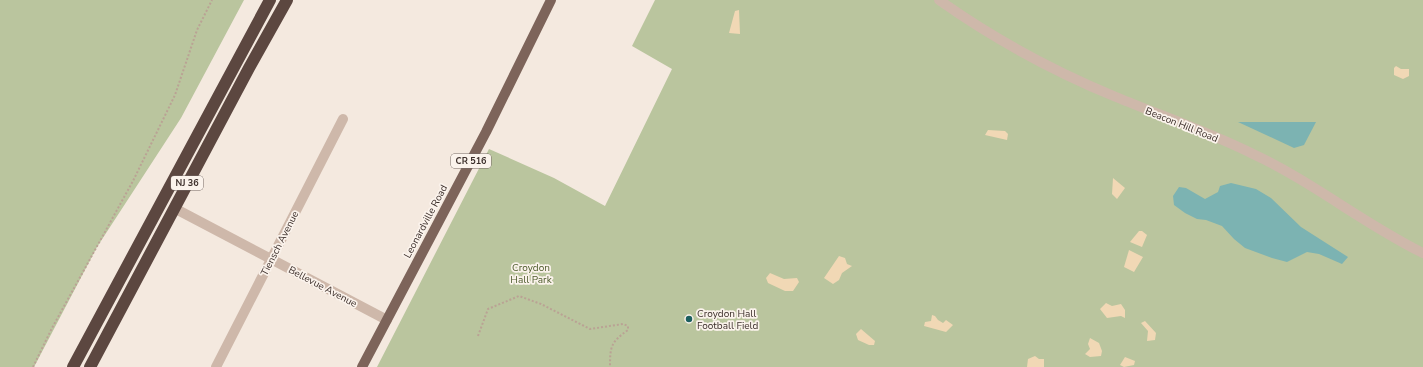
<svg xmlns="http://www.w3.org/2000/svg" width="1423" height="367" font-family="'Nunito Sans',sans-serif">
	<rect width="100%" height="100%" fill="#f4e9df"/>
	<g fill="#bac59e">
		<path d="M0,0h244l-63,118 -84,129 -63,120h-34z"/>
		<path d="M655,0h768v367h-1046l112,-218 65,29 51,28 67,-137 -40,-23z"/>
	</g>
	<g fill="#f1d8b5">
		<path d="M739,10l1,24 -11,-1 6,-22z"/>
		<path d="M1396,66l5,3h8v7l-6,3 -9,-4v-7z"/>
		<path d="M988,130l17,1 3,3 -1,6 -22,-5z"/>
		<path d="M1113,178l12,10 -8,11 -5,-5z"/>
		<path d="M1139,231h3l5,4 -5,12 -12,-5z"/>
		<path d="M1129,250l14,7 -9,15 -10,-5z"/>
		<path d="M839,256l6,2 2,6 5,2 -10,7 -3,7 -6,4 -9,-6z"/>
		<path d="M770,273l14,6 13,-1 2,4 -6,9h-8l-17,-8 -2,-5z"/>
		<path d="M1106,303l6,3 9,-2 4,6v8l-4,-2 -14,2 -7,-9z"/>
		<path d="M932,315l3,1 3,4 5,3 3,-3 7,5 -7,7 -22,-6 1,-4 6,-1z"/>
		<path d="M1145,321l11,12 -1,7 -8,1 1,-10 -7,-8z"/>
		<path d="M861,329l14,12 -1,4h-5l-11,-5 -2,-6z"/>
		<path d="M1090,338l9,5 3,8 -1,5 -11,1 -5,-3 5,-5 -2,-5z"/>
		<path d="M1035,356l4,3h5v8h-17l1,-8z"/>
		<path d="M1125,357l10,4 -1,4 -10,2 -4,-2z"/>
	</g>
	<g fill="#7cb3b2">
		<path d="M1238,122h78l-12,23 -10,3z"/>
		<path d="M1231,183l25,6 15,9 30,29 47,30 -6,7 -23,-10 -12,-2 -20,10 -15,-4 -27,-10 -11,-9 -12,-13 -16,-6 -9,-1 -12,-6 -11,-8 -1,-9 6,-9 7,1 19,11 13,-7 2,-6z"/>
	</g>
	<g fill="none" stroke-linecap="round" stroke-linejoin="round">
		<g stroke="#baa294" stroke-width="2" stroke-dasharray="2 2" stroke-linecap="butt">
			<path d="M478,336l10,-27 31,-13 22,8 49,25 33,-5 5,2v4c-17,12 -18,16 -18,37"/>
			<path d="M33,367l19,-39 81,-147 42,-86 22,-65 15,-30"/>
		</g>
		<g stroke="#ceb8aa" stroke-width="10">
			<path d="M939,0c55,39 114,71 177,97 46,19 93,35 137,57 60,28 111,70 170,99"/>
			<path d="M174,208l213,112"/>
			<path d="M216,367l127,-248"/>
		</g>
		<path stroke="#7d645a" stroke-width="10" d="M362,367l124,-235 65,-132"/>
		<g stroke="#5c4740" stroke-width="12">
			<path d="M73,367l197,-367"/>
			<path d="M90,367l159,-299 38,-68"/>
		</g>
	</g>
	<circle fill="#1c5f5f" stroke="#fbf3ec" stroke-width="1.5" cx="689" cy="319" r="4"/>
	<g text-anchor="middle" stroke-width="3.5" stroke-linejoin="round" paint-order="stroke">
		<g fill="#fbf3ec" stroke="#756964" stroke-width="1">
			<rect x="451" y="154" width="40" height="14" rx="3"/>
			<rect x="171" y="176" width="32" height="14" rx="3"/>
		</g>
		<g font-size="9" font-weight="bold" fill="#3b2e2a">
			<text x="471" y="164">CR 516</text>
			<text x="187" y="186">NJ 36</text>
		</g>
		<g font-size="10" fill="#3b2e2a" stroke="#fbf3ec">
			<text transform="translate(1182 124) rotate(22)" y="4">Beacon Hill Road</text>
			<text transform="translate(425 221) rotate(-62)" y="4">Leonardville Road</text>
			<text transform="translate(279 243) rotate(-63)" y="4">Tiensch Avenue</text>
			<text transform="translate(323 286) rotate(28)" y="4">Bellevue Avenue</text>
		</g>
		<g font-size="10" fill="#4d5b2c" stroke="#fbf3ec">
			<text x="531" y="271">Croydon<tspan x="531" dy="12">Hall Park</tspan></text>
		</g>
		<g font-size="10" fill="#3b2e2a" stroke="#fbf3ec" text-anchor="start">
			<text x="697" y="317">Croydon Hall<tspan x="697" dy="12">Football Field</tspan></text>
		</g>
	</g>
</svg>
